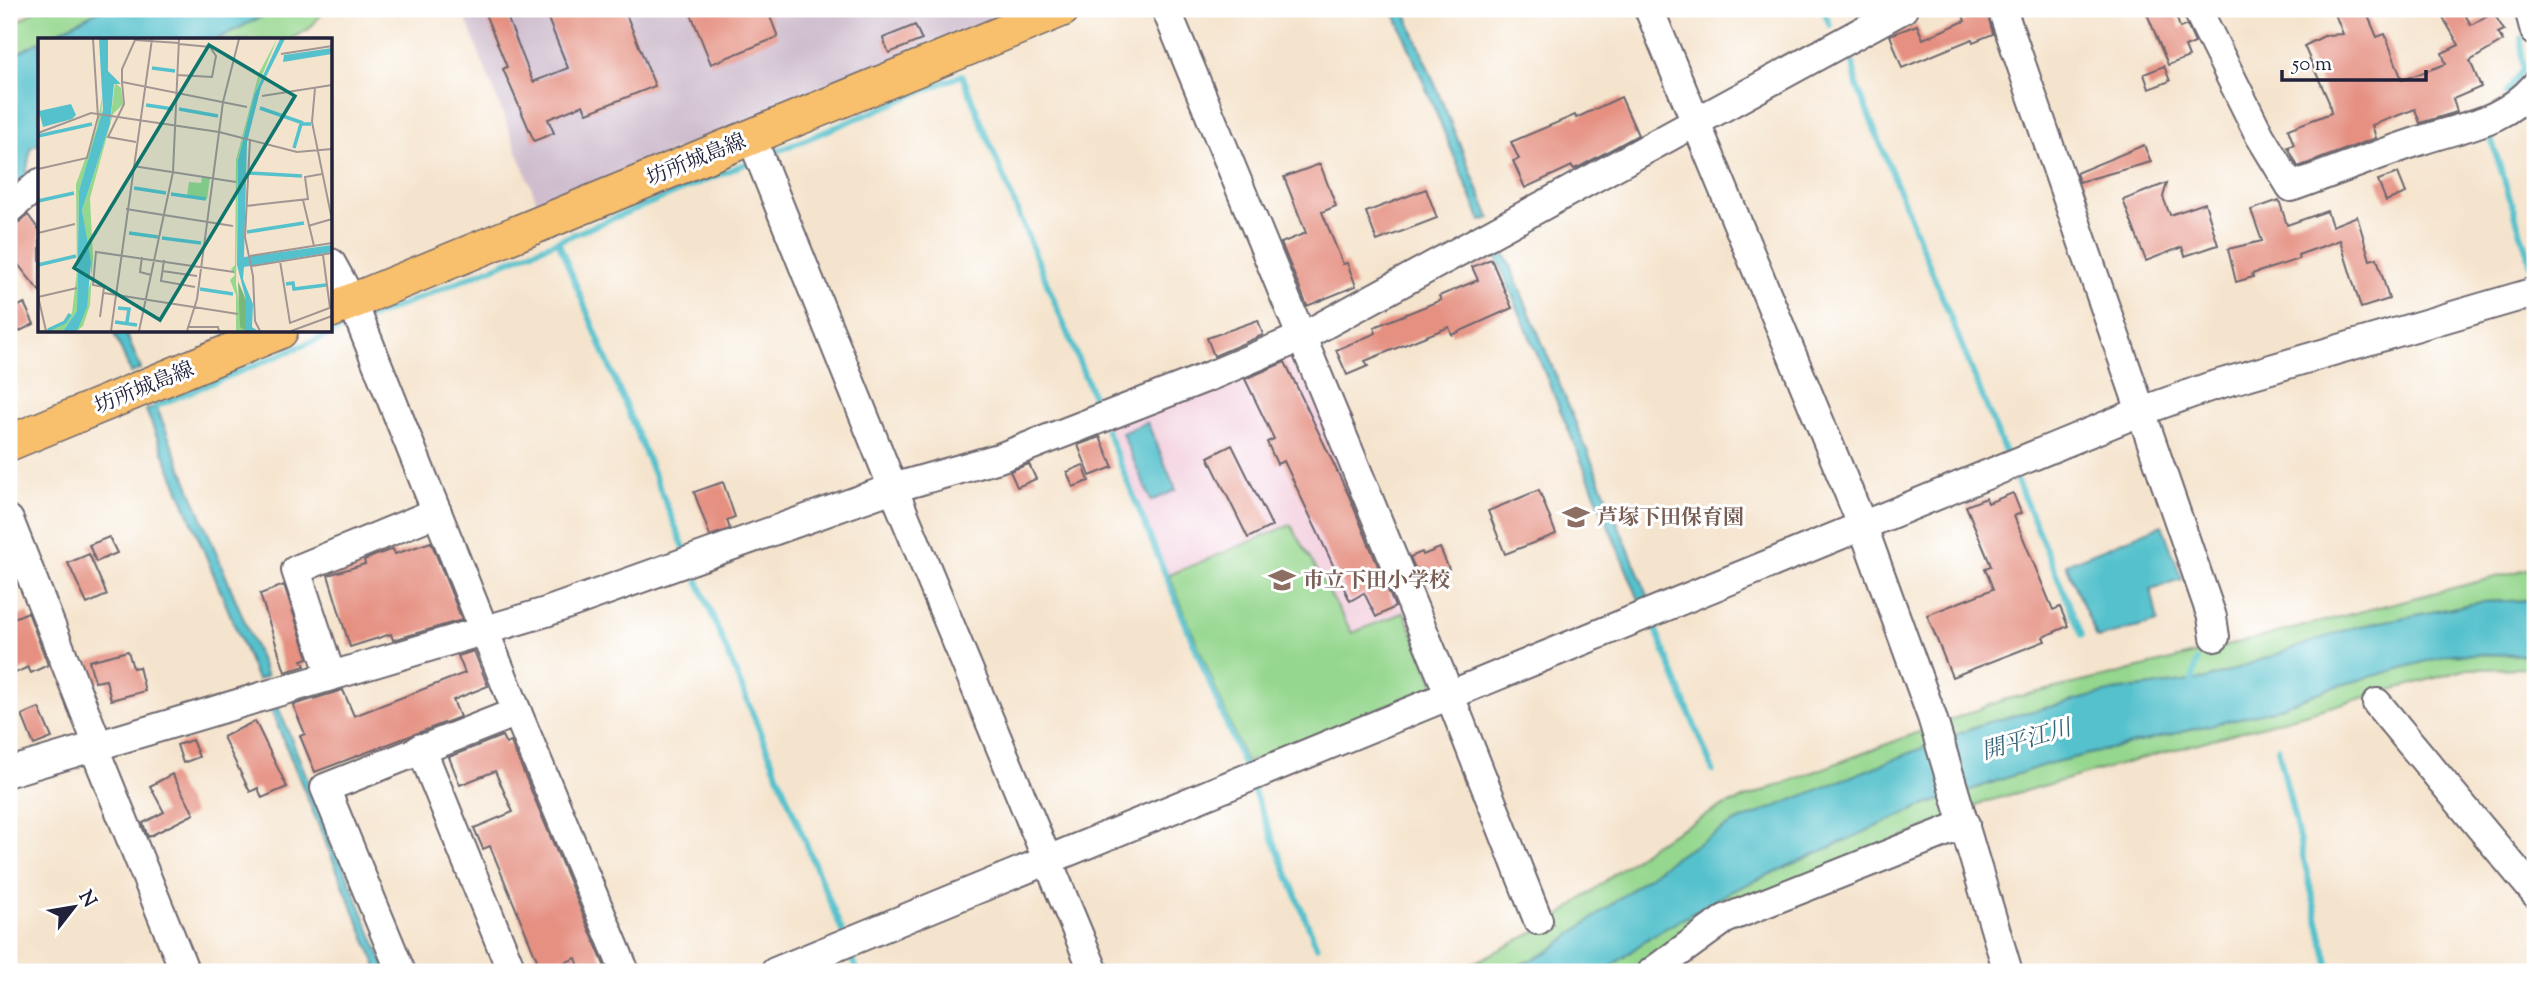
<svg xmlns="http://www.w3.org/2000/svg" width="2544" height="981" font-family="'Sorts Mill Goudy','Noto Serif JP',serif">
	<rect width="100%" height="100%" fill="#fff"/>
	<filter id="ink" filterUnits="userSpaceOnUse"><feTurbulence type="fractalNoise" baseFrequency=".0143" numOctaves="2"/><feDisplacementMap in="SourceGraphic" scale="14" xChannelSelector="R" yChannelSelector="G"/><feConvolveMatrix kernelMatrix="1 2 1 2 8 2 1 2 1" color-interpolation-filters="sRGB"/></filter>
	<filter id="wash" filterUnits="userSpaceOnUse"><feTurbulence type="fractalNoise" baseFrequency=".00686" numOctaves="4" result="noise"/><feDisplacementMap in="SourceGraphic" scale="28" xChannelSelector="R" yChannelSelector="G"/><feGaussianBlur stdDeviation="1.57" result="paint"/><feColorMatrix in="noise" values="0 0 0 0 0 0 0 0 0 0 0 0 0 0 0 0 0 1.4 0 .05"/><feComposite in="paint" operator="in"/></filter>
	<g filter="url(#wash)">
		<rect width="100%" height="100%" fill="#f5e4cd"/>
		<path fill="#f3cfde" d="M1303,348l139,341 -199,81 -140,-343z"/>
		<path fill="#cfbdce" d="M462,9h551l-474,198z"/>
		<g fill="#95d78e" stroke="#5c7c64" stroke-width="2">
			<path d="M38,9h64l-93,49v-31z"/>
			<path d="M277,9h49l-17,20 -20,11h-74z"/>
			<path d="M1291,525l61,108 52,-21 31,74 -189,77 -77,-188z"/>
			<path d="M2535,567v33l-53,2 -131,26 -144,51 -93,12 -129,32 -253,101 -60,35 -124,93 -44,20h-48l89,-45 110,-84 64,-35 284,-108 109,-25z"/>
			<path d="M2452,654l83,1v13l-67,1 -480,132 -268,114 -81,57h-35l46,-35 82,-46 188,-84 127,-43 222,-53 65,-24z"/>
		</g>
		<g fill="#54c1cc" stroke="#3b7284" stroke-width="2">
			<path d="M102,9h175l-62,31h-173z"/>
			<path d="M1393,9h11l86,209 -9,3z"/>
			<path d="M40,41v103l-9,3 -5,28 -17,17v-134z"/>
			<path d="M1500,242l151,361 -9,4 -150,-361z"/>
			<path d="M113,331h12l16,38 -10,4z"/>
			<path d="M156,406l111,270 -10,4 -111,-270z"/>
			<path d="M1147,422l29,68 -25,11 -29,-68z"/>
			<path d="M2162,525l20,54 -31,10 7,33 -61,16 -31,-74z"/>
			<path d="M2535,600v55l-83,-1 -118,33 -65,24 -222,53 -127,43 -188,84 -82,46 -46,35h-100l44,-20 124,-93 60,-35 253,-101 129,-32 93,-12 144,-51 131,-26z"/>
			<path d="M276,702l111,270h-8l-110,-267z"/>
		</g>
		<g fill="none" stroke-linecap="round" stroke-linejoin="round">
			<g stroke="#54c1cc" stroke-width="6">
				<path d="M1823,9l7,16"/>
				<path d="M1853,63l4,23 149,369"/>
				<path d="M2506,94l17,-25 -2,-31"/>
				<path d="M2489,132l46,146"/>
				<path d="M768,155l194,-80 133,326"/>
				<path d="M558,241l127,309"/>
				<path d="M368,319l382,-157"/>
				<path d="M156,406l194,-80"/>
				<path d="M1106,429l139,340"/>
				<path d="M2017,481l65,154"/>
				<path d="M696,576l146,355"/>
				<path d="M1653,623l60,148"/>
				<path d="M2191,686l6,-25"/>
				<path d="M2278,748l52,224"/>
				<path d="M1252,787l65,160"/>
				<path d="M851,955l7,17"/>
			</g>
		</g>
		<g id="blocks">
			<g fill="#e59081">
				<path d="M483,9h21l29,73 35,-14 -24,-59h80l31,77 -68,27 -4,-8 -35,14 6,14 -20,8 -31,-72 4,-2z"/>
				<path d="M689,9h78l11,28 -67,27z"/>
				<path d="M1961,9h25l7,25 -20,8 -1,-3 -70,29 -12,-33 27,-10 6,14 42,-18z"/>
				<path d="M2145,9h29l6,19 7,-3 8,18 -10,4 4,10 -21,8z"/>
				<path d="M2333,9h32l12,28 8,-3 17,46 44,-16 -4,-11 17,-8 -21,-36h24l9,16 22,-13 11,18 -6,3 5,8 -33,20 11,26 -28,12 4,13 -37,11 -5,-14 -43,16 4,13 -78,29 -10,-20 6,-2 -6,-16 43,-16 -2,-11 -25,-56 22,-11 17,-1z"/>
				<path d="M915,25l7,15 -33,13 -6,-15z"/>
				<path d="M2164,66l6,15 -21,8 -5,-15z"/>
				<path d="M1621,97l17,38 -57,31 -7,3 -2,-3 -47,22 -12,-27 6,-2 -8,-17 64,-27 1,3z"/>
				<path d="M2144,145l7,17 -72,20 -3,-9z"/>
				<path d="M1320,164l16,42 -14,6 21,52 4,-1 9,23 -49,20 -26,-63 25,-10 -22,-56z"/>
				<path d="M2398,173l8,20 -20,8 -8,-21z"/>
				<path d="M2167,183l-4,14 7,18 35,-12 13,42 -33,11 -3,-9 -36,14 -23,-61z"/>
				<path d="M1426,189l11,29 -60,23 -11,-29z"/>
				<path d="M2279,200l8,25 40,-14 5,15 25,-10 13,44 7,-2 12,41 -28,9 -21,-68 -42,15 1,4 -47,15 1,3 -17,5 -8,-33 34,-8 -11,-31z"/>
				<path d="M28,215l12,16v61l-31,-39v-28l10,-3z"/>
				<path d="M1491,259l21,49 -60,27 -3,-8 -28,11 -56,23 3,5 -21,9 -11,-25 40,-17 -2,-6 67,-27 -2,-4 39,-16 -6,-13z"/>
				<path d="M24,303l10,21 -20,10 -5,-11v-12z"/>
				<path d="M1258,320l5,15 -49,21 -7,-18z"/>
				<path d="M1285,362l64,134 46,111 -19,10 -12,-24 -14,8 -66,-140 -7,3 -10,-22 7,-3 -29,-60z"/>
				<path d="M1100,437l13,30 -23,9 -12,-31z"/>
				<path d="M1232,445l40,81 -24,12 -40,-81z"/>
				<path d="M1029,464l7,15 -19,8 -7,-16z"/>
				<path d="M1083,465l6,16 -16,6 -6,-15z"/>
				<path d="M723,482l12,35 -8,3 3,9 -20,7 -16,-44z"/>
				<path d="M1539,490l17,44 -51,20 -17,-43z"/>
				<path d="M2013,493l8,20 -7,3 39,94 7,-3 8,19 -25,11 2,4 -93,36 -25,-62 66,-26 -8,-21 6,-2 -25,-60 20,-8 2,5z"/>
				<path d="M109,537l8,16 -21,9 -7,-17z"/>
				<path d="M431,542l31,78 -69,20 -2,-6 -41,13 -22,-72 37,-11 -1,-4 15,-6 14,-5 2,5z"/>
				<path d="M1440,548l9,21 -28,13 -11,-25 12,-5 1,3z"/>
				<path d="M89,554l18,41 -20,9 -19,-41z"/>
				<path d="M284,585l24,73 -6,2 3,6 -20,6 -25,-78z"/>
				<path d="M28,612l20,53 -17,8 -3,-6 -19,9v-56z"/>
				<path d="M128,651l5,17 6,-1 6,24 -34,9 -5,-20 -11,2 -6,-21z"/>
				<path d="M474,651l14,35 -35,14 7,17 -145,55 -15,-36 5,-2 -12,-29 50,-15 11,26 111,-43 -7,-17z"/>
				<path d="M39,708l13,30 -18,7 -12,-30z"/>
				<path d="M255,721l32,66 -25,11 -4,-10 -8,4 -27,-55z"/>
				<path d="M502,736l4,8 5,-2 96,230h-26l-5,-14 -34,14 -52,-126 -7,3 -9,-21 39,-16 -18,-41 -35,14 -11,-28z"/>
				<path d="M192,740l7,17 -16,6 -6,-18z"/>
				<path d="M172,774l22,40 -46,23 -5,-14 21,-11 -14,-26z"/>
			</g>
		</g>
	</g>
	<g filter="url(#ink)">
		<use href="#blocks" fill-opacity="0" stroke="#6c666e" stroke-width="2"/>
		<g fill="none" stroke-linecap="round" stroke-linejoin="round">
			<g stroke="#6c666e" stroke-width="32">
				<g id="minor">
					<path d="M1166,9l284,687 88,224"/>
					<path d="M1649,9l214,518 69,190 76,255"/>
					<path d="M2002,9l210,608 3,20"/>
					<path d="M2197,9l63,127 31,51c43,-15 85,-32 128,-46 46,-16 82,-17 116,-55"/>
					<path d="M2529,9l6,22"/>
					<path d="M751,136l142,352 201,484"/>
					<path d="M9,209l31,-26"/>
					<path d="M331,263l21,38 165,411 108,260"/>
					<path d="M9,520l89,225 1,15 86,212"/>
					<path d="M331,676l-35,-106 141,-58"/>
					<path d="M2377,703l158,190"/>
					<path d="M421,748l91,224"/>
					<path d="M9,772l537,-160 347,-124 106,-30 211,-82 92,-39 601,-328"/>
					<path d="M401,972l-76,-184 192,-76"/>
					<path d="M775,972l1367,-561 67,-24 326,-95"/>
					<path d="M1652,972l73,-53 240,-95"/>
				</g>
			</g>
			<g stroke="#6c666e" stroke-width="38">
				<g id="major">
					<path d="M331,310l731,-301"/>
					<path d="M9,443l271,-112"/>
				</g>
			</g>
			<use href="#minor" stroke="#fff" stroke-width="28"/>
			<use href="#major" stroke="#f8bf6c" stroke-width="35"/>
		</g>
	</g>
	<defs>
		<g id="school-bare" transform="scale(2.1)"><path d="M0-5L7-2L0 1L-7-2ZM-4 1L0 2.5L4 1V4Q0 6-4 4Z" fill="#8d6e63" stroke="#fff" stroke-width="2.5" paint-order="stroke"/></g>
	</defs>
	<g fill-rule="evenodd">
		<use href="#school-bare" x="1576" y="517"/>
		<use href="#school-bare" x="1282" y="580"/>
	</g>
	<g text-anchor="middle" stroke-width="6" stroke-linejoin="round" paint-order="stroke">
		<g font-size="21" fill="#22223b" stroke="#fff">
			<text transform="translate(696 159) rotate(-22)" y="7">坊所城島線</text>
			<text transform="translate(144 387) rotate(-22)" y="7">坊所城島線</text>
		</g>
		<g font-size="21" font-weight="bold" fill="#785e54" stroke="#fff" text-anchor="start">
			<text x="1597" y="524">芦塚下田保育園</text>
			<text x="1303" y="587">市立下田小学校</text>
		</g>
		<g font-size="23" font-style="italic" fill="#366275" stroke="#fff">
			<text transform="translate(2026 739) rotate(-16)" y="8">開平江川</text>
		</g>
	</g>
	<g transform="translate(38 38)">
		<rect width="294" height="294" fill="#f5e4cd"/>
		<path d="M239,1l-23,56 -16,64 -2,125 8,47h-8v-36l-6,-15 5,-5 -4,-6 4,-4 1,-105 23,-87zM77,45l6,5 2,16 -10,10 -23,84 3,59 -3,48 -7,21 -6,5 15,-54 -10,-67 28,-86zM64,59l-1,28 -22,66 -2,120 -14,20h-25l20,-4 14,-14 5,-42 -1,-87 21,-57zM164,139l8,1 -3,21 -20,-3 2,-14 12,1z" fill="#95d78e"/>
		<path d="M200,243l8,19v31l-6,-4z" fill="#78b879"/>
		<path d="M61,1h9v32l13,13h-7l-4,40 -28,86 9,52 -4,45 -10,24h-14l14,-20 2,-120 24,-81zM242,1h5l-24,48 -14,55 -3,115 88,-12v7l-88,15 -1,12 10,25 -1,23 6,4h-12v-31l-9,-35 1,-105 16,-65zM294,10v6l-49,8 1,-7zM33,66l5,11 -4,4 -29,8 -4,-16z" fill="#54c1cc"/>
		<path fill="none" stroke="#54c1cc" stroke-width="3.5" d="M114,30l23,3M108,67l27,4M222,70l43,15M141,71l39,7M0,98l54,-12M256,110l7,-24h10M211,135l53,3M96,150l32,5M133,156l35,5M0,163l36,-8M209,194l57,-9M91,195l29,4M124,200l39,5M0,227l38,-9M248,246l7,-1 1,6 32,-4M162,251l33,5M80,270l11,1 -2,13M77,284l22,3M10,292l17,-8 5,-8"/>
		<path fill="none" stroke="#a19693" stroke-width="2" d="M141,5l-44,-3 -13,29v13l125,25M243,16l51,-8M139,37l35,2 4,-21 -6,-9 -31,-3M84,44l2,22 -16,33 28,5M277,50l-3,34 20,98M224,58l70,-11M0,95l53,-20 128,19 78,20 35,-3M212,101l-5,98 8,39 2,45 5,10M95,128l103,16M0,131l49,-11 11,-41 -5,-78M265,162l11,46M208,168l62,-7 -3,-22 17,-3M88,171l107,17M270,188l24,-7M0,195l37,-9M285,217l7,53M212,218l82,-13M104,219l-2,15 11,3M126,222l-3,21 34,6M242,223l10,62 42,-16M214,228l80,-13M124,233l35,5M66,255l134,21M0,258l8,35M0,259l39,-9M62,279l4,-30 -11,-2 3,-33 138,20M149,289h31l1,4M73,293l41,-292M101,293l34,-159 6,-133M149,293l10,-32 26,-197 16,-63M253,293l41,-15"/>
		<path fill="#0f766e" fill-opacity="0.15" stroke="#0f766e" stroke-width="3.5" d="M171,7l86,51 -135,224 -86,-52z"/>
		<rect width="294" height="294" fill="none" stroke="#22223b" stroke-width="3.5"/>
	</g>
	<rect width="2544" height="981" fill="none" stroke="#fff" stroke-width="35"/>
	<g transform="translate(74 907) rotate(59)" stroke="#ffffff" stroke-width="5" paint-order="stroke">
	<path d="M0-5L12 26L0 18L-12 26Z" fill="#22223b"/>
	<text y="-10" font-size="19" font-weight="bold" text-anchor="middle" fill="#22223b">N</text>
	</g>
	<path d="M2282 70v10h144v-10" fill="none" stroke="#22223b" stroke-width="3.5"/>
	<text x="2292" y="70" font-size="21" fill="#22223b" stroke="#ffffff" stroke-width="5" paint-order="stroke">50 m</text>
</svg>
